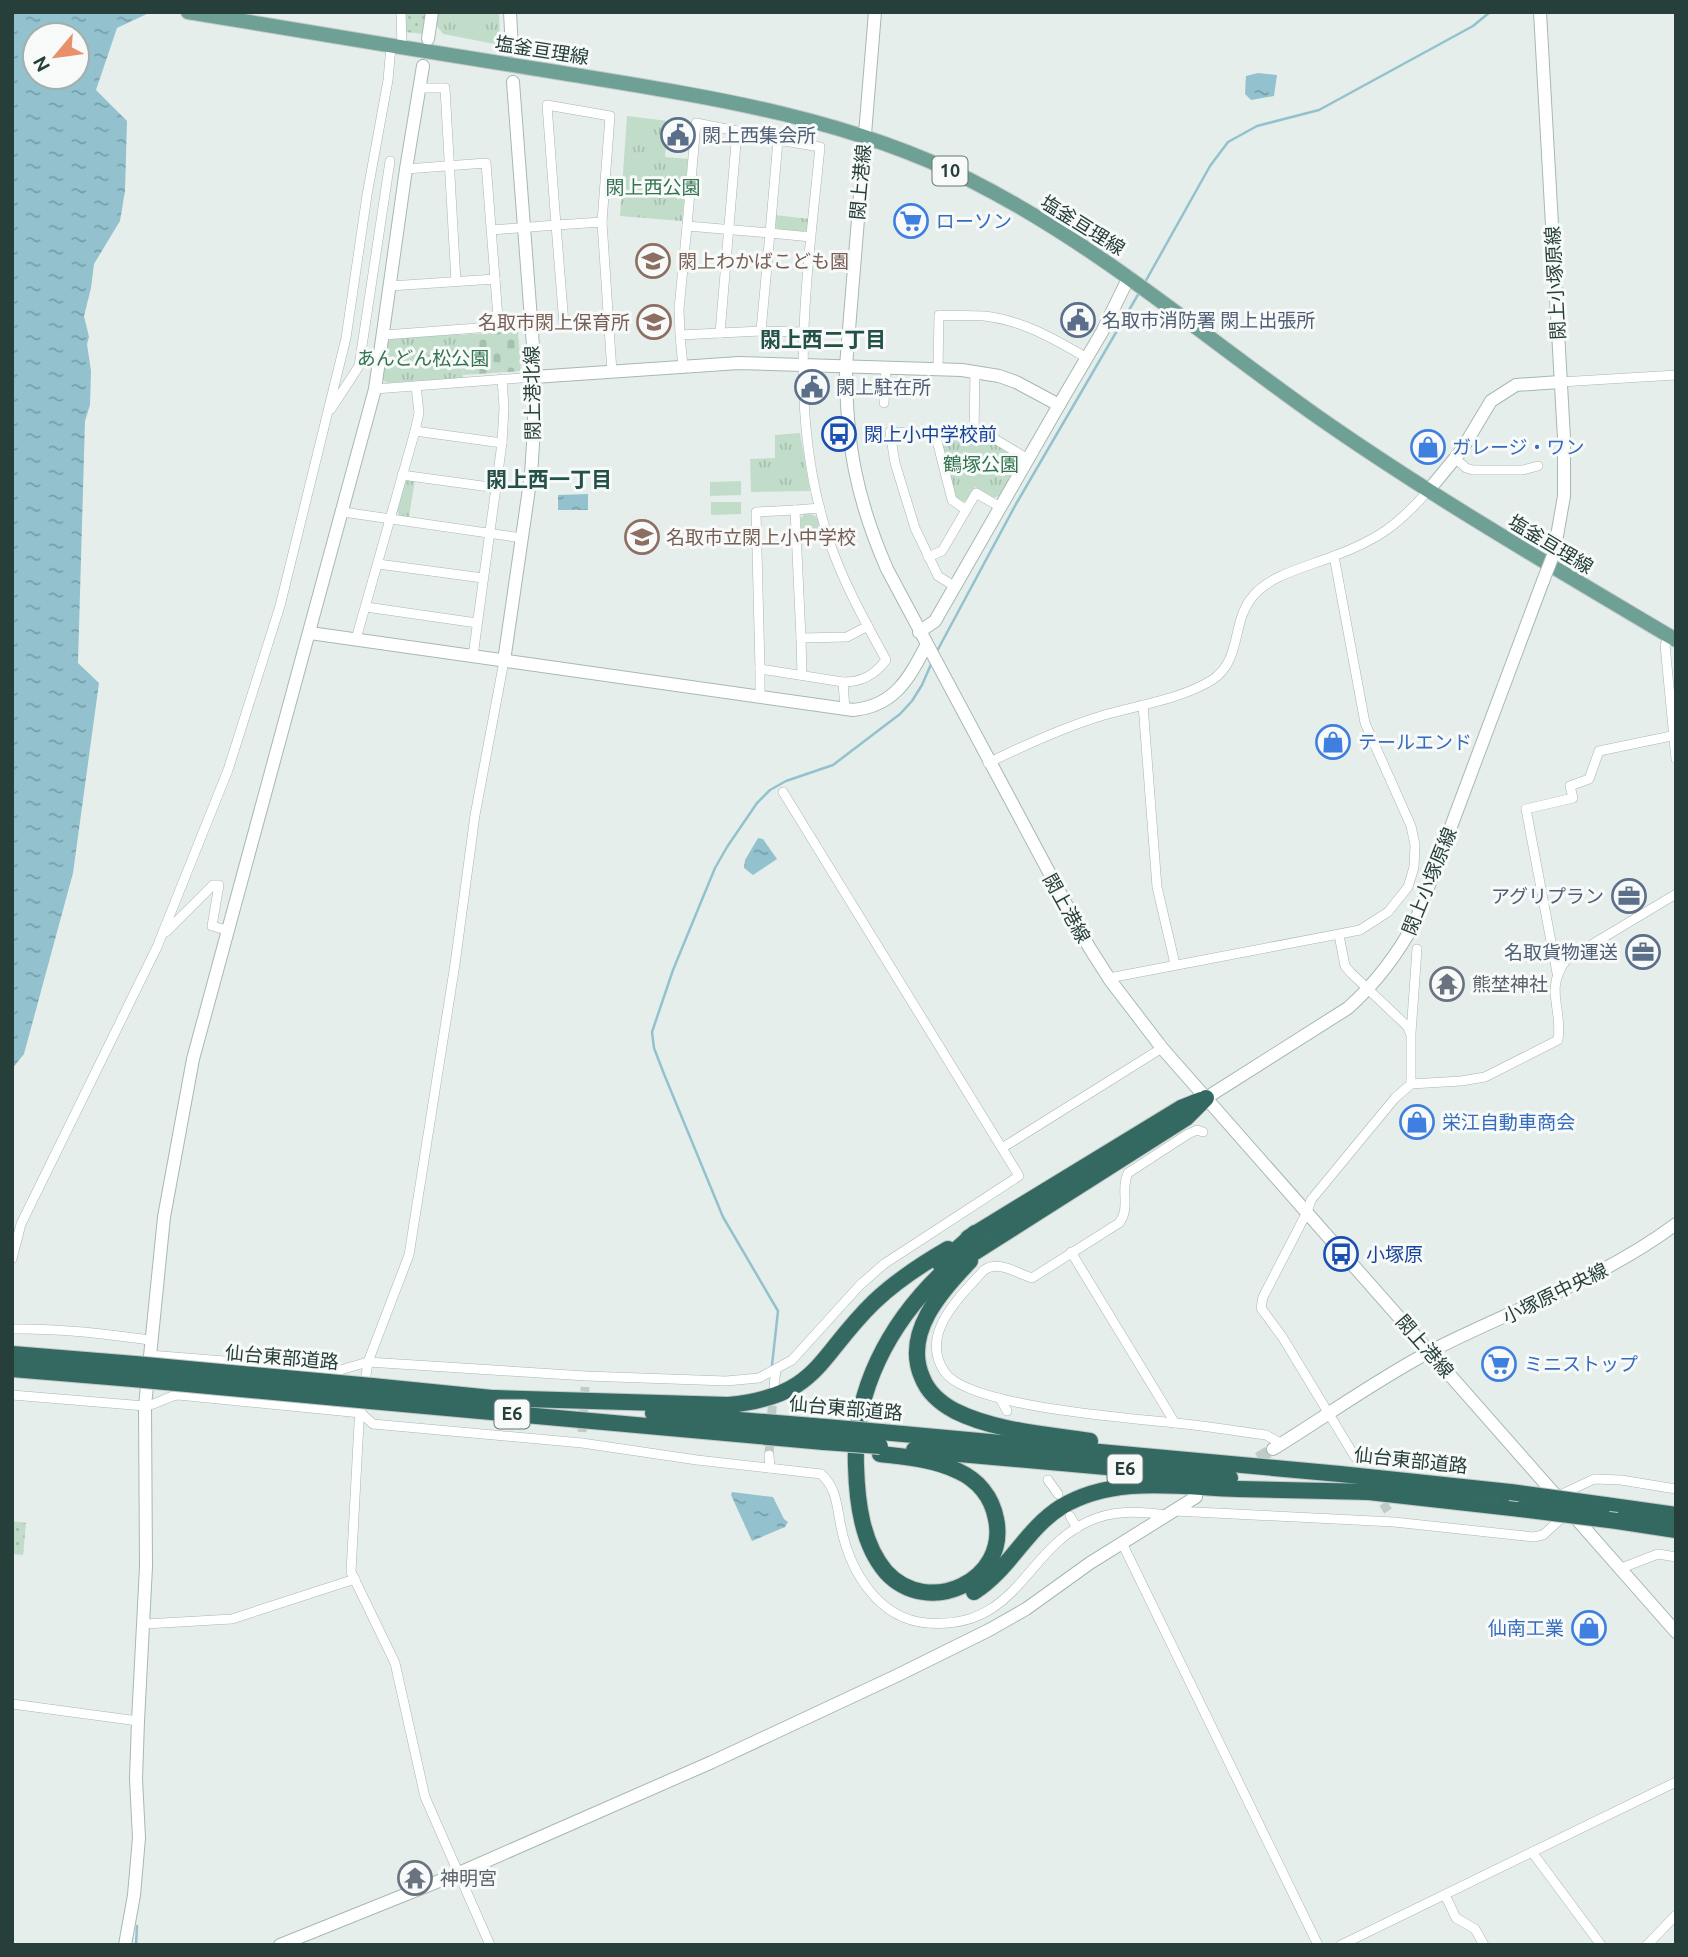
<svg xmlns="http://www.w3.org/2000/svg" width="1688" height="1957" font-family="Ubuntu,'Noto Sans JP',sans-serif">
	<defs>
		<pattern id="grass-dots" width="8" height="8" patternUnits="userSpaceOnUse" patternTransform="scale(1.75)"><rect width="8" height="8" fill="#c1ddca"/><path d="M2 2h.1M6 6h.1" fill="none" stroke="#a6bfae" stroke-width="1.8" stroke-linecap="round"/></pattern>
		<pattern id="cemetery-stones" width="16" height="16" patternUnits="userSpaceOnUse" patternTransform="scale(1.75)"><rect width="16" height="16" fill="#c1ddca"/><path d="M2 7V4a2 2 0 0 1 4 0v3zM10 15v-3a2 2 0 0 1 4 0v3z" fill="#a6bfae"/></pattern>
		<pattern id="park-tufts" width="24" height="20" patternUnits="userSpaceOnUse" patternTransform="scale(1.75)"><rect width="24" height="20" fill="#c1ddca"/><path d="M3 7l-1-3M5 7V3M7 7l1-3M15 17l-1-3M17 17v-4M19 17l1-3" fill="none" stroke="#a6bfae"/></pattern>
		<pattern id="water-ripples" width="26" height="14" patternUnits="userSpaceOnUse" patternTransform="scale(1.75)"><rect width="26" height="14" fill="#93c2ce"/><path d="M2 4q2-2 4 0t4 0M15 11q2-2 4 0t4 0" fill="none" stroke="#789fa8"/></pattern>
	</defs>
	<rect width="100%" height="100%" fill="#e6eeeb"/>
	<g fill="url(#grass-dots)">
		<path d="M404,12h23l-3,22 -19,-2z"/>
		<path d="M12,1521l14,2 -3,32 -11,-1z"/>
	</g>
	<path fill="url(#cemetery-stones)" d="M518,331l3,40 -58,4 -4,-40z"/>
	<g fill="url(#park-tufts)">
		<path d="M436,12h63l1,28 -5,4 -52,-10 -7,-9z"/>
		<path d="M627,116l41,5 -3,36 23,2 -6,62 -62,-5z"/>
		<path d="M775,215l35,4 -2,10 -6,3 -24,-2 -3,-5z"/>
		<path d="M459,332l4,46 -76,5 -5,-4 6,-37 5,-5z"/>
		<path d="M800,433l10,58 -59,1 -1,-33 25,-1v-23z"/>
		<path d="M945,438l44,2 28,17 2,6 -20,33 -6,2 -18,-11 -8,13 -5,2 -6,-3 -15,-55z"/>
		<path d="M410,479l5,1 -6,37 -10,-2 -3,-5 8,-28z"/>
		<path d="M805,513c16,1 16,13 20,26l-24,1v-22z"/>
	</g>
	<g fill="#c1ddca">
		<path d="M741,481v14l-31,1v-14z"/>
		<path d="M711,502h30v12l-30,1z"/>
	</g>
	<g fill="url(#water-ripples)" fill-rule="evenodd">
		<path d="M12,12h139l-34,16 -21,62 31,31 -2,70 -5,30 -26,43 -3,24 -7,28 5,21 -2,7 4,27 -1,34 -5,16 -7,242 21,20 -26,190 -49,181 -12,15zM35,35h42v42h-42z"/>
		<path d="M1258,73l19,2 -3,21 -23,4 -6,-6 1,-18z"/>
		<path d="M588,494v16h-30v-15z"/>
		<path d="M758,838l5,1 14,20 -24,16 -9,-7 1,-8z"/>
		<path d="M732,1492l41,5 11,22 4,3 -3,5 -33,14 -21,-46z"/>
	</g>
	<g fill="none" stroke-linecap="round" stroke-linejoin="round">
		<g stroke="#93c2ce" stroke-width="2.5">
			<path d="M1144,284l66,-118 18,-24 29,-16 62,-16 154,-84 17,-14"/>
			<path d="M936,653l80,-149 123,-211"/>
			<path d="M772,1365l6,-54 -55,-94 -59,-143 -10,-26 -2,-16 21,-62 42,-102 12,-21 30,-44 13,-13 16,-9 47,-16 67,-51 12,-13 10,-16 10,-23"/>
			<path d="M136,1945l1,-19"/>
		</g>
		<g stroke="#c0cbc8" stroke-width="9" stroke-dasharray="9 4.5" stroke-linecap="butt">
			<path d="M582,1432l3,-45"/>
			<path d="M769,1455l4,-61"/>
			<path d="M1376,1492l12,19"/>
		</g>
		<path stroke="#c0cbc8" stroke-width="12" stroke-dasharray="12 6" stroke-linecap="butt" d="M1243,1468l30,-19"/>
		<g stroke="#a9b6b2" stroke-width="10">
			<g id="street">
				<path d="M401,12l1,35"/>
				<path d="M420,88h25l11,194"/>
				<path d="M406,169l80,-6 9,116"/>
				<path d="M687,226l9,-103 41,8"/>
				<path d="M492,230l64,-5 -9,-120 63,11 -8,106"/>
				<path d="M608,320l-44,4 -8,-99 46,-3 10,150"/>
				<path d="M761,331l42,1"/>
				<path d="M720,333l17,-202 41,9"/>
				<path d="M384,335l107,-8 7,-9 -3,-39 -105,7"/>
				<path d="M680,335l-1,-26 8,-83 83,7 -9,98 -81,4 3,32"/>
				<path d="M938,369l1,-54c15,1 30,0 45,1 38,4 70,23 103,42"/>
				<path d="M1560,382l116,-7"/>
				<path d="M375,389l159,-12"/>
				<path d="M884,403l2,-35"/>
				<path d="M331,409l28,-43 31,-205"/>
				<path d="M415,431l87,12"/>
				<path d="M935,433l17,67 14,10"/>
				<path d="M974,435l1,-64"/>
				<path d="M1455,458l11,10 7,2h50l15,-4"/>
				<path d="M402,475l95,13"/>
				<path d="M343,512l179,26"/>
				<path d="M928,557l14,-6 34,-58 24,14"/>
				<path d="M378,564l105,14"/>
				<path d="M954,586l-16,-10 -23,-48 -20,-65 -5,-31 100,4 38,23"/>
				<path d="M366,607l111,16"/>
				<path d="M1670,637l-5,8 11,114"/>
				<path d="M801,638l-6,-128 25,-2"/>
				<path d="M356,639l59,-208 4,-18 -3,-27"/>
				<path d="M473,656l29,-213 2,-35 -2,-29"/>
				<path d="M760,669l-4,-157 39,-2"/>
				<path d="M802,675l-1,-37 46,-1 21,-11"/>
				<path d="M843,682l2,28"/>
				<path d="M760,698v-29l83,13c19,0 32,-7 43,-22 -20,-37 -41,-74 -55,-114 -46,-130 -24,-266 -11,-399l-42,-7 -8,93 41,4"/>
				<path d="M1143,705l14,182 18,77"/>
				<path d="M988,763c37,-18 74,-35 113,-47 37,-11 78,-16 111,-36 29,-19 20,-55 38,-80 17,-25 57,-33 84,-44"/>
				<path d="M166,932l47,-47h6l-7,41 15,4"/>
				<path d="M1339,935l6,31 6,7 56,53 4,9v49l-16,14 -84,102 -4,12 -44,85 -2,11 22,30 72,119"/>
				<path d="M1557,973l-31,-164 47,-11 -3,-12 19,-7 10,-28 77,-16"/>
				<path d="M1109,978l251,-48 28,-18 20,-25 6,-20 1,-22 -4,-19 -46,-103 -31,-167c43,-16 63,-30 94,-65"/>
				<path d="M1411,1033l6,-84"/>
				<path d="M1411,1084l50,-3 24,-4 73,-37c5,-32 -14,-50 8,-80l110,-66"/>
				<path d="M1203,1132l-6,-2 -9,4 -60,39c-8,16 3,36 -9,50l-87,55c-16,-5 -33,-18 -48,-8 -23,26 -65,63 -40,101 22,36 187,47 231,52 31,3 61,8 91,12l16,9"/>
				<path d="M1002,1148l160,-100"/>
				<path d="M1071,1252l104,171"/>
				<path d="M12,1259l9,-35 136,-277 71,-177 52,-164 66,-268 21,-143 21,-115 3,-34"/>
				<path d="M12,1329c47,-1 92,5 138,11"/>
				<path d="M149,1355l191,15 28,-8 218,14 140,5 33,-3 33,-18 68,-75 24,-21 135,-88 -236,-384"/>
				<path d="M774,1385l2,-15"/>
				<path d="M12,1395l133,11c13,-1 21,-10 33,-11l183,18 12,11 209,19 115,17 124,14c16,14 16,34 20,53 9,44 37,92 86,96 90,7 97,-71 160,-101 25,-12 52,-11 78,-7"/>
				<path d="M1000,1398l7,13"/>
				<path d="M769,1455l1,13"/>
				<path d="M1048,1480l10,14"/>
				<path d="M1556,1497l38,-18 27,1 55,9"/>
				<path d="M1175,1511l219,11 140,15 9,-2 22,-20"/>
				<path d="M1070,1516l7,12"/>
				<path d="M1122,1543l196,402"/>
				<path d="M1619,1569l39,-15 18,3"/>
				<path d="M145,1624l87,-5 123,-40"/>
				<path d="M12,1704l126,17"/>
				<path d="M1532,1852l69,93"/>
				<path d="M1445,1895l11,23 19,11 9,16"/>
				<path d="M490,1945l-65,-148 -30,-134 -44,-91 8,-149 9,-61 41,-107 46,-291 20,-149 29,-154"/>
				<path d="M1341,1945l335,-163"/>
				<path d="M1647,1945l29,-30"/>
			</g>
		</g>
		<g stroke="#a5b9b3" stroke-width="14">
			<g id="secondary">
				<path d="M510,12l2,38"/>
				<path d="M875,12l-29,354c0,77 10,132 41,203l202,378 21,33 52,68 514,584"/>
				<path d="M1540,12l24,426v58l-10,57"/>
				<path d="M428,39l4,-27"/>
				<path d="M534,377l205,-14 223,7 37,6 17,6 43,23 -124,216 -16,11"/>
				<path d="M1059,405l43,-73 27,-55"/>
				<path d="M1428,491l33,-40 30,-50 25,-16 44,-3"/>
				<path d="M310,633l543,77c41,-4 55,-30 73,-64"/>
				<path d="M504,661l27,-186 3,-47v-69l-21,-277"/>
				<path d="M1206,1098l142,-90c29,-26 50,-54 68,-88l127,-339"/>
				<path d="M1273,1449c52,-32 103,-69 158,-98 82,-42 170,-71 245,-127"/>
				<path d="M125,1945l9,-50 5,-57 -3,-59 2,-58 8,-154 -1,-161 19,-189 29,-158 182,-670 31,-220 17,-103"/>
				<path d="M280,1945l179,-72 253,-111 184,-86 93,-46 37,-21 64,-46 106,-66"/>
			</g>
		</g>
		<g stroke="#c2c9c8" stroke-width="16">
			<path id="primary" d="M188,12c123,21 245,40 368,60 140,23 286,43 414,108 127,64 233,156 348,237 116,81 237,151 358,223"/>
		</g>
		<g stroke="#c2c9c8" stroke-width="18">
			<g id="highway">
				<path d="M968,1238l213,-130 20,-8"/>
				<path d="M970,1261c-29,30 -67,72 -48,116 6,16 18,26 33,34 40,20 91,23 135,30"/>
				<path d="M940,1264l35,-31"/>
				<path d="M12,1354l123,10"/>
				<path d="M12,1369l121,10"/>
				<path d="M372,1386l130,13"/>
				<path d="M491,1398l237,7c92,-9 89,-48 146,-103 23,-22 48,-38 74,-53"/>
				<path d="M370,1401l454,41"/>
				<path d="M653,1413l173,14"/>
				<path d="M881,1432l459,42 170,18"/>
				<path d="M914,1450l316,28"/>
				<path d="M880,1454c25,3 54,5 78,17 20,9 34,26 38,48 13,62 -68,99 -110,53 -24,-28 -29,-70 -30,-106 -3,-75 33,-142 86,-193l244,-155 20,-20"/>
				<path d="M1360,1491l161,18"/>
				<path d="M1605,1505l71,10"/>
				<path d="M1617,1521l59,9"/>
				<path d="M974,1592c35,-22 52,-63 87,-85 53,-32 118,-20 177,-18 44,1 88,2 133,3"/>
			</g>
		</g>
		<use href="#street" stroke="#fff" stroke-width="9"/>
		<use href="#secondary" stroke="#fff" stroke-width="12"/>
		<use href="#primary" stroke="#6ea096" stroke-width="14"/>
		<use href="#highway" stroke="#346961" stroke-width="16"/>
		<g stroke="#a5b9b3" stroke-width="14" stroke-linecap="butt">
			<path id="secondary-bridge" d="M1543,581l11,-28"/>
		</g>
		<g stroke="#c2c9c8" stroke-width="18" stroke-linecap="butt">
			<g id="highway-bridge">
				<path d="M135,1364l237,22"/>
				<path d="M133,1379l237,22"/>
				<path d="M826,1427l55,5"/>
				<path d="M824,1442l56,4"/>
				<path d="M1510,1492l95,13"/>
				<path d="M1521,1509l96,12"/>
			</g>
		</g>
		<use href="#secondary-bridge" stroke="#fff" stroke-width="12"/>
		<use href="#highway-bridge" stroke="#346961" stroke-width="16"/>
	</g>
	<defs>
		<g id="civic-ring" transform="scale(1.75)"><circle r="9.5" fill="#f7faf9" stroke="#5c6f8a" stroke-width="1.5"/><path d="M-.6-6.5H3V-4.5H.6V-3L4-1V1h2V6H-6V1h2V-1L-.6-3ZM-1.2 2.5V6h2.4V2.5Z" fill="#5c6f8a"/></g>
		<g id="supermarket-ring" transform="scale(1.75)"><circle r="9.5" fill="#f7faf9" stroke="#3f7fe0" stroke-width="1.5"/><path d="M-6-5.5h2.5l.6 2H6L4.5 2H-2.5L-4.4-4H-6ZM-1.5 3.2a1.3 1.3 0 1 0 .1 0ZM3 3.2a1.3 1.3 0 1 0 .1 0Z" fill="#3f7fe0"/></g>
		<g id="school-ring" transform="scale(1.75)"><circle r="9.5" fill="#f7faf9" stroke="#8d6e63" stroke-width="1.5"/><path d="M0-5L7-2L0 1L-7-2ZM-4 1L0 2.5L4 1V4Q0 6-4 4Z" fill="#8d6e63"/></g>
		<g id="bus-ring" transform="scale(1.75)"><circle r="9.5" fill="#f7faf9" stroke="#1a4fb4" stroke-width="1.5"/><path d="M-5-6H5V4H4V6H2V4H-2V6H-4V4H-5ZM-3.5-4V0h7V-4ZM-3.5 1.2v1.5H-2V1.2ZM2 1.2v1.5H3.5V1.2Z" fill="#1a4fb4"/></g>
		<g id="shop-ring" transform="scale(1.75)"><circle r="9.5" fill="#f7faf9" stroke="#3f7fe0" stroke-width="1.5"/><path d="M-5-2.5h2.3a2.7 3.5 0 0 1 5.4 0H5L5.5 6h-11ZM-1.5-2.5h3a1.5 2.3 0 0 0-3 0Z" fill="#3f7fe0"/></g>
		<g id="office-ring" transform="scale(1.75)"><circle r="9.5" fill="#f7faf9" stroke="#5c6f8a" stroke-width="1.5"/><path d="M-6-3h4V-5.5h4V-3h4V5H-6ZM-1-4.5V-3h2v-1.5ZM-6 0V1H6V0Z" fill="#5c6f8a"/></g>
		<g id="temple-ring" transform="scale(1.75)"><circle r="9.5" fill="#f7faf9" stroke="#6b7280" stroke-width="1.5"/><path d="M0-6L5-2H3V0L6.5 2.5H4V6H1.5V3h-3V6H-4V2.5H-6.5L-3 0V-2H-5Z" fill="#6b7280"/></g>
	</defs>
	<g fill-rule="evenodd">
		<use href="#civic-ring" x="678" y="135"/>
		<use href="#supermarket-ring" x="911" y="221"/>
		<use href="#school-ring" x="653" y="261"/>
		<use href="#civic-ring" x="1078" y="320"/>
		<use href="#school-ring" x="654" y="322"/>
		<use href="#civic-ring" x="812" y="387"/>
		<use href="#bus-ring" x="839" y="434"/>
		<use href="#shop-ring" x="1428" y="447"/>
		<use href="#school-ring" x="642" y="537"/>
		<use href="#shop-ring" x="1333" y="742"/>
		<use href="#office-ring" x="1629" y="896"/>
		<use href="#office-ring" x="1643" y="952"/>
		<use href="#temple-ring" x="1447" y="984"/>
		<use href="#shop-ring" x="1417" y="1122"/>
		<use href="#bus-ring" x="1341" y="1254"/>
		<use href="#supermarket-ring" x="1499" y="1364"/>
		<use href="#shop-ring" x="1589" y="1628"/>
		<use href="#temple-ring" x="415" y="1878"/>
	</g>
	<g text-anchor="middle" stroke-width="6" stroke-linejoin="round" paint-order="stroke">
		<g fill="#f7faf9" stroke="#657773" stroke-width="2">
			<rect x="932.5" y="156.5" width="35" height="29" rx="5"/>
			<rect x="494.5" y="1399.5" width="35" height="29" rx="5"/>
			<rect x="1107.5" y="1454.5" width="35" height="29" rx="5"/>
		</g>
		<g font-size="18" font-weight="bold" fill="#263f3a">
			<text x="950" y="177">10</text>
			<text x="512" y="1420">E6</text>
			<text x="1125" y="1475">E6</text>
		</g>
		<g font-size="19" fill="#263f3a" stroke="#f7faf9">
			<text transform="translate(542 50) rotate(9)" y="7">塩釜亘理線</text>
			<text transform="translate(860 182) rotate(-85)" y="7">閖上港線</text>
			<text transform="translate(1083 225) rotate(32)" y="7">塩釜亘理線</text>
			<text transform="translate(1555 283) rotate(-93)" y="7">閖上小塚原線</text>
			<text transform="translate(532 393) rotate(-91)" y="7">閖上港北線</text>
			<text transform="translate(1551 544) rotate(31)" y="7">塩釜亘理線</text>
			<text transform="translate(1429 881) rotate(-68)" y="7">閖上小塚原線</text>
			<text transform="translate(1067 908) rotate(61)" y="7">閖上港線</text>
			<text transform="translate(1555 1293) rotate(-26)" y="7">小塚原中央線</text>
			<text transform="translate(1425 1346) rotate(49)" y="7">閖上港線</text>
			<text transform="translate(282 1357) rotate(5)" y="7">仙台東部道路</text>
			<text transform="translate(846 1408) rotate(5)" y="7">仙台東部道路</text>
			<text transform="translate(1411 1460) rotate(6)" y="7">仙台東部道路</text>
		</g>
		<g font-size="19" fill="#4e5e75" stroke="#f7faf9" text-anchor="start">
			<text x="702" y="142">閖上西集会所</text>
			<text x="1102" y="327">名取市消防署 閖上出張所</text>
			<text x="836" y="394">閖上駐在所</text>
			<text x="1604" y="903" text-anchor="end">アグリプラン</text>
			<text x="1618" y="959" text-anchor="end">名取貨物運送</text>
		</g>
		<g font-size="19" fill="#33734f" stroke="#f7faf9">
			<text x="653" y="194">閖上西公園</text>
			<text x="423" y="365">あんどん松公園</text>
			<text x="981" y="471">鶴塚公園</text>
		</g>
		<g font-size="19" fill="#366cbe" stroke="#f7faf9" text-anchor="start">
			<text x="936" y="228">ローソン</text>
			<text x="1452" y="454">ガレージ・ワン</text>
			<text x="1358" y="749">テールエンド</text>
			<text x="1442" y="1129">栄江自動車商会</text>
			<text x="1524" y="1371">ミニストップ</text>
			<text x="1564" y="1635" text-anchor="end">仙南工業</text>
		</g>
		<g font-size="19" fill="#785e54" stroke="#f7faf9" text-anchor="start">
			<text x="678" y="268">閖上わかばこども園</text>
			<text x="630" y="329" text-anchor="end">名取市閖上保育所</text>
			<text x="666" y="544">名取市立閖上小中学校</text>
		</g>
		<g font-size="19" fill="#164399" stroke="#f7faf9" text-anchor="start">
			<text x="864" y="441">閖上小中学校前</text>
			<text x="1366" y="1261">小塚原</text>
		</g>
		<g font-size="19" fill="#5b616d" stroke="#f7faf9" text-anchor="start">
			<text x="1472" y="991">熊埜神社</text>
			<text x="440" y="1885">神明宮</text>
		</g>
		<g font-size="21" font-weight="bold" fill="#235048" stroke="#f7faf9">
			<text x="823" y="347">閖上西二丁目</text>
			<text x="549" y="487">閖上西一丁目</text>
		</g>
	</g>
	<rect width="1688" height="1957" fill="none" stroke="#263f3a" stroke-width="28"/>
	<g transform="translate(56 56) rotate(241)"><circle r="33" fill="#f7faf9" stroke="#a3afad" stroke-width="2"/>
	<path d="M0-5L12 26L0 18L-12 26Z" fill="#e8906a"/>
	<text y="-10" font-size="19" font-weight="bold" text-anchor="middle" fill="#263f3a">N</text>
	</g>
</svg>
